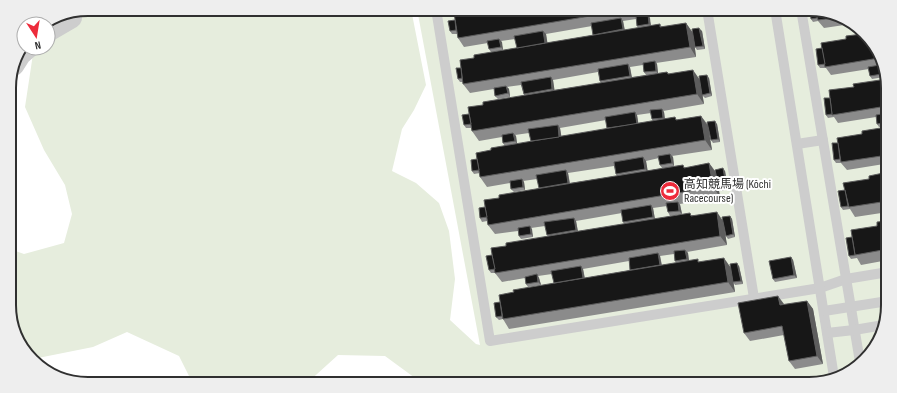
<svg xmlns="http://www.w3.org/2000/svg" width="897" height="393" font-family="'Sofia Sans Condensed','Noto Sans JP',sans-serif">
	<rect width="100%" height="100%" fill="#fff"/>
	<path fill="#e6eddd" d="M88,9h323l15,76 -12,25 -12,19 -10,42 24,12 23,20 10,28 6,48 -5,41 26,24 4,1 -63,-336h392l30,6 32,25 16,38 1,227 -6,30 -29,36 -39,13h-393l-6,-6 -30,-22 -47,-1 -32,29h-113l-14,-28 -52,-24 -34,15 -60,12 -7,-6 -16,-33v-71l14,5 40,-11 8,-29 -7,-29 -21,-35 -19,-43 8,-53 2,-6h13v-24l10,-9z"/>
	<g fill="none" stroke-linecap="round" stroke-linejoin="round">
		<g stroke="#cdcdcd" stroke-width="10">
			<path d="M436,9l54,332 330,-53 26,-9 42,-7"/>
			<path d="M707,9l47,289"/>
			<path d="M775,9l59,368"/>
			<path d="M801,9l59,353"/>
			<path d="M797,144l26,-4"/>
			<path d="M824,311l64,-10"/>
			<path d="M827,333l27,-3 30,-5"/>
		</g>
		<g stroke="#cdcdcd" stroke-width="20">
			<path d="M48,32l24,-14"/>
			<path d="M14,66l7,-11 8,-7"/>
		</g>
	</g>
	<g fill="#8b8b8b" fill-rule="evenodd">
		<path d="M468,9h221l1,1 -41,7 2,9 9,-2 2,3 24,-4 6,9 10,-1 3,18 -8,1 -2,-3 -1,-6 2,16 -40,6 1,1 1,9 9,-1 2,2 31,6 9,-2 3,18 -7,2 -3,-3 -1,-7 3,16 -41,7 1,1 1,7 10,-2 2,3 24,-4 7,9 9,-1 3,18 -7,1 -2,-3 -2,-6 3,16 -40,6 1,1 1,9 9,-1 2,3 24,-5 7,9 9,-1 3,18 -7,2 -2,-3 -1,-4 2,13 -40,7 2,10 -12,2 -2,-4 -1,-6 -14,2 2,11 37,-4 31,5 7,-4 2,3 3,18 -7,2 -2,-3 -1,-3 2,12 -40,7 1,1 1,8 11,1 30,5 9,-1 4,18 -8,1 -2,-3v-3l2,13 -226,37 -6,-10 -4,1 -3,-3 4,-15 14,-10 40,-9 -2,-9 -14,2 1,2 2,7 -13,2 -2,-3 -1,-6 -23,4 -7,-9h-4l-2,-3 3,-15 14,-9 42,-10 -1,-1 -2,-9 -14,2 2,9 -12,2 -2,-3 -1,-5 -23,3 -7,-9 -1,-4 -5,1 -2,-4 5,-11 14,-9 41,-10 -3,-9 -14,2 1,1 1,8 -11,2 -3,-3 -1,-6 -23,4 -7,-10v-4l-6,1 -2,-3 5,-12 14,-9 14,-4 -2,-3 -1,-6 -23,4 -7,-10 -1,-3h-5l-2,-3 5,-12 14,-8 41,-10 -3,-10 -14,2 2,2 1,8 -12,2 -3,-3 -1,-7 -24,4 -7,-9v-2h-3l-2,-3 3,-11 13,-10 43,-10 -2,-9 -14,2 2,9 -12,2 -2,-3 -1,-6 -24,4 -6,-9 -1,-4h-5l-2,-3 5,-11 14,-9zM636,19l1,7 2,2 -14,2 -2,-9zM592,26l2,9 -47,8 -1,-9zM643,65l1,7 2,3 -14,2 -2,-10zM598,72l2,9 1,2 -47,7 -1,-10zM651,113l1,6 1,2 -15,2 -1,-8zM606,120l1,9 -46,7 -1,-8zM529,133l2,8 -14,3 -1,-8 -1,-1zM659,158l1,7 2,3 -15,3 -1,-10zM614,166l2,8 1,2 -47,7 -2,-10zM622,213l1,9 2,2 -47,7 -2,-10zM674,254l1,7 2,2 -15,2 -2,-9zM629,261l2,9 -46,8 -2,-9z"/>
		<path d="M839,15l12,9 -27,4 -6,-7 -5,1 -2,-3z"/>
		<path d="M846,39l25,1 12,27h-1l1,1 1,9 -12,2 -2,-3 -1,-7 -38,6 -5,-7h-6l-2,-3 4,-17z"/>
		<path d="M887,79v47l-8,1 -2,-3 -1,-7 -38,6 -4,-6 -6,1 -2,-3 4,-17 24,-11z"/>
		<path d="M887,127l1,85 -33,5 -5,-8 -7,1 -2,-3 4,-17 24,-11 18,-6 -2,-2 -1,-7 -37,6 -6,-7h-5l-2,-3 4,-17 24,-9z"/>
		<path d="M888,221v39l-27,5 -4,-7 -6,1 -2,-3 3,-19z"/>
		<path d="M791,257l2,3 4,18 -22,4 -2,-3z"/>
		<path d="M807,301l6,8 10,55 -28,5 -6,-8 -5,-26 -34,6 -6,-8 40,-28z"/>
	</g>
	<g fill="#5d5d5d">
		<path d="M648,14l2,4 1,9 -2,-3z"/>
		<path d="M621,18l2,3 2,12 -2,-4z"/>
		<path d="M686,23l7,10 3,24 -6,-10z"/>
		<path d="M699,28l3,3 3,18 -2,-3z"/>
		<path d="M543,31l3,3 2,12 -3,-3z"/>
		<path d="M499,39l3,3 1,8 -2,-3z"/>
		<path d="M655,61l2,3 1,10 -2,-3z"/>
		<path d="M628,64l2,4 2,11 -2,-3z"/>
		<path d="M880,65l3,3 1,9 -2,-3z"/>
		<path d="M693,70l7,10 4,24 -7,-10z"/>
		<path d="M707,75l2,3 3,18 -2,-3z"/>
		<path d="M551,77l2,3 2,13 -3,-4z"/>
		<path d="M506,86l3,3 1,8 -2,-4z"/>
		<path d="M662,109l2,3 1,9 -2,-3z"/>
		<path d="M635,112l2,3 2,12 -2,-3z"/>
		<path d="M701,116l7,10 4,24 -7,-10z"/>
		<path d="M715,121l2,3 3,18 -2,-3z"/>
		<path d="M558,125l2,3 2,12 -3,-3z"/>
		<path d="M513,133l3,3 1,8 -2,-3z"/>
		<path d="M670,154l3,3 1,9 -2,-3z"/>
		<path d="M643,157l3,4 2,11 -3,-3z"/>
		<path d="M709,163l7,10 4,24 -7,-10z"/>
		<path d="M723,168l2,3 3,18 -2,-3z"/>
		<path d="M566,170l2,3 2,13 -2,-3z"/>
		<path d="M522,179l2,3 1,8 -2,-3z"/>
		<path d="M678,202l2,3 2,9 -3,-3z"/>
		<path d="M651,205l2,3 2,12 -2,-3z"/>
		<path d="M717,212l6,9 4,24 -7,-9z"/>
		<path d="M730,216l2,3 3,18 -2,-3z"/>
		<path d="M574,218l2,3 2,12 -2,-3z"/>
		<path d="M530,226l2,3 1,8 -2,-3z"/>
		<path d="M685,250l3,3 1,9 -2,-3z"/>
		<path d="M658,253l2,3 2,12 -2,-3z"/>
		<path d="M791,257l2,3 4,18 -3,-3z"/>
		<path d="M724,258l7,10 4,24 -7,-10z"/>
		<path d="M737,263l2,3 4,18 -2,-3z"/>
		<path d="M581,266l2,3 2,12 -2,-3z"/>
		<path d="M537,274l2,4 2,7 -3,-3z"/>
		<path d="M778,296l6,8 -4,1z"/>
		<path d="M807,301l6,8 10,55 -6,-8z"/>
	</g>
	<g fill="#171717" stroke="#5d5d5d">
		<path d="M468,9h164l-174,29 -4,-25 15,-2z"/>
		<path d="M810,9l6,1 1,8 -6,1z"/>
		<path d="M816,11l23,4 2,2 -23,3z"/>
		<path d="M648,14l1,10 -12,2 -1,-10z"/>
		<path d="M621,18l2,11 -30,6 -2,-12z"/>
		<path d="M455,20l1,10 -6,1 -2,-10z"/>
		<path d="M686,23l4,24 -227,37 -3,-24 14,-2v-3l186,-31v3z"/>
		<path d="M699,28l4,18 -8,1 -3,-18z"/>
		<path d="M543,31l2,12 -28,5 -3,-12z"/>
		<path d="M863,34l8,6 8,18 -54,9 -4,-24 25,-4v-3z"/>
		<path d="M499,39l2,8 -12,2 -2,-8z"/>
		<path d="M822,48l3,16 -7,1 -2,-16z"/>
		<path d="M655,61l1,10 -12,1 -1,-9z"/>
		<path d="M628,64l2,12 -30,5 -2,-12z"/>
		<path d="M880,65l2,9 -12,2 -2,-9z"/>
		<path d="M456,68h5l1,10 -4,1z"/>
		<path d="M693,70l4,24 -225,37 -4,-24 15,-2v-3l184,-30 1,2z"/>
		<path d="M707,75l3,18 -8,2 -3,-19z"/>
		<path d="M551,77l1,12 -28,5 -3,-12z"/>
		<path d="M887,79v27l-55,9 -3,-25 25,-3 -1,-3z"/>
		<path d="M506,86l2,7 -13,3 -1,-8z"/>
		<path d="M824,98h6l2,16 -6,1z"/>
		<path d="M662,109l1,9 -11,1 -2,-9z"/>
		<path d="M635,112l2,12 -30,4 -2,-11z"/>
		<path d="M887,113v9l-10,2 -1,-9z"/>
		<path d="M469,114l2,10 -7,1 -2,-10z"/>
		<path d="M701,116l4,24 -225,37 -4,-24 15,-3v-2l184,-31 1,3z"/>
		<path d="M715,121l3,18 -7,1 -4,-18z"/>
		<path d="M558,125l1,12 -28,4 -3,-12z"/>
		<path d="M887,127l1,28 -47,7 -4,-24 25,-4v-3z"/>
		<path d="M513,133l2,8 -12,2 -1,-8z"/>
		<path d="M832,143h6l2,16 -6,1z"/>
		<path d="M670,154l2,9 -12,2 -2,-9z"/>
		<path d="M643,157l2,12 -29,5 -2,-12z"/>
		<path d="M477,159l2,11 -7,1 -1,-11z"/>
		<path d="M888,161v9l-3,1 -1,-9z"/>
		<path d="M709,163l4,24 -225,38 -4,-25 15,-2v-3l184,-30 1,3z"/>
		<path d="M723,168l3,18 -7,2 -4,-18z"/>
		<path d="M566,170l2,13 -29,5 -3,-13z"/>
		<path d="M888,172v29l-39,6 -6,-24 26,-4v-3z"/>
		<path d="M522,179l1,8 -12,2 -1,-8z"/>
		<path d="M845,190l3,16 -7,1 -3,-16z"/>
		<path d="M678,202l1,9 -11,1 -2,-9z"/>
		<path d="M651,205l2,12 -30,5 -2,-12z"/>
		<path d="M485,207l2,10 -7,1 -1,-10z"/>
		<path d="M717,212l3,24 -225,37 -4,-25 15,-2v-3l184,-30 1,3z"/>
		<path d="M730,216l3,18 -7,2 -4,-19z"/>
		<path d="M574,218l2,12 -29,5 -3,-13z"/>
		<path d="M888,221v28l-33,6 -4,-25 26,-4v-4z"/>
		<path d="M530,226l1,8 -12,2 -1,-8z"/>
		<path d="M852,237l3,18 -6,1 -3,-18z"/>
		<path d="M685,250l2,9 -12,2 -1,-10z"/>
		<path d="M658,253l2,12 -30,5 -1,-12z"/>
		<path d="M492,255l3,14 -6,1 -3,-14z"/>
		<path d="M791,257l3,18 -21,4 -4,-18z"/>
		<path d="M724,258l4,24 -225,37 -4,-24 15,-3 -1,-2 185,-31v3z"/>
		<path d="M737,263l4,18 -8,1 -3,-18z"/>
		<path d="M581,266l2,12 -29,5 -3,-12z"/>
		<path d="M537,274l1,8 -12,2 -1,-7z"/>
		<path d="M778,296l2,9 27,-4 10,55 -28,5 -7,-35 -38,7 -6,-30z"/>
		<path d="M500,302l2,14 -6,1 -2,-14z"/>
	</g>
	<defs>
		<g id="stadium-disc" transform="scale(1)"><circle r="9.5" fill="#ed2b3b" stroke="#fff"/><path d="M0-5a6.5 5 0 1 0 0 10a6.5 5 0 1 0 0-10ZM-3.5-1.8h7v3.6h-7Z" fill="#fff"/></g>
	</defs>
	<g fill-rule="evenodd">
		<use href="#stadium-disc" x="670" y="191"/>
	</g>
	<g text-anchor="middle" stroke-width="4" stroke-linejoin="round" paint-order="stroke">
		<g font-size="12" fill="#303030" stroke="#fff" text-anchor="start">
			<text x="684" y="188">高知競馬場 (Kōchi<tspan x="684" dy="14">Racecourse)</tspan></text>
		</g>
	</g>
	<path d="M0 0H897V393H0ZM88 16H809A72 72 0 0 1 881 88V305A72 72 0 0 1 809 377H88A72 72 0 0 1 16 305V88A72 72 0 0 1 88 16Z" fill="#eee" fill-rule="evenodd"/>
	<path fill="none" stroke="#303030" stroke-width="2" d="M88 16H809A72 72 0 0 1 881 88V305A72 72 0 0 1 809 377H88A72 72 0 0 1 16 305V88A72 72 0 0 1 88 16Z"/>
	<g transform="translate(36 36) rotate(168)"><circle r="19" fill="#ffffff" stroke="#acacac"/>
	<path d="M0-3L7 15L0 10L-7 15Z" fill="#ed2b3b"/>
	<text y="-6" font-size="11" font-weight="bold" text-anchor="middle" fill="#303030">N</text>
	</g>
</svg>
